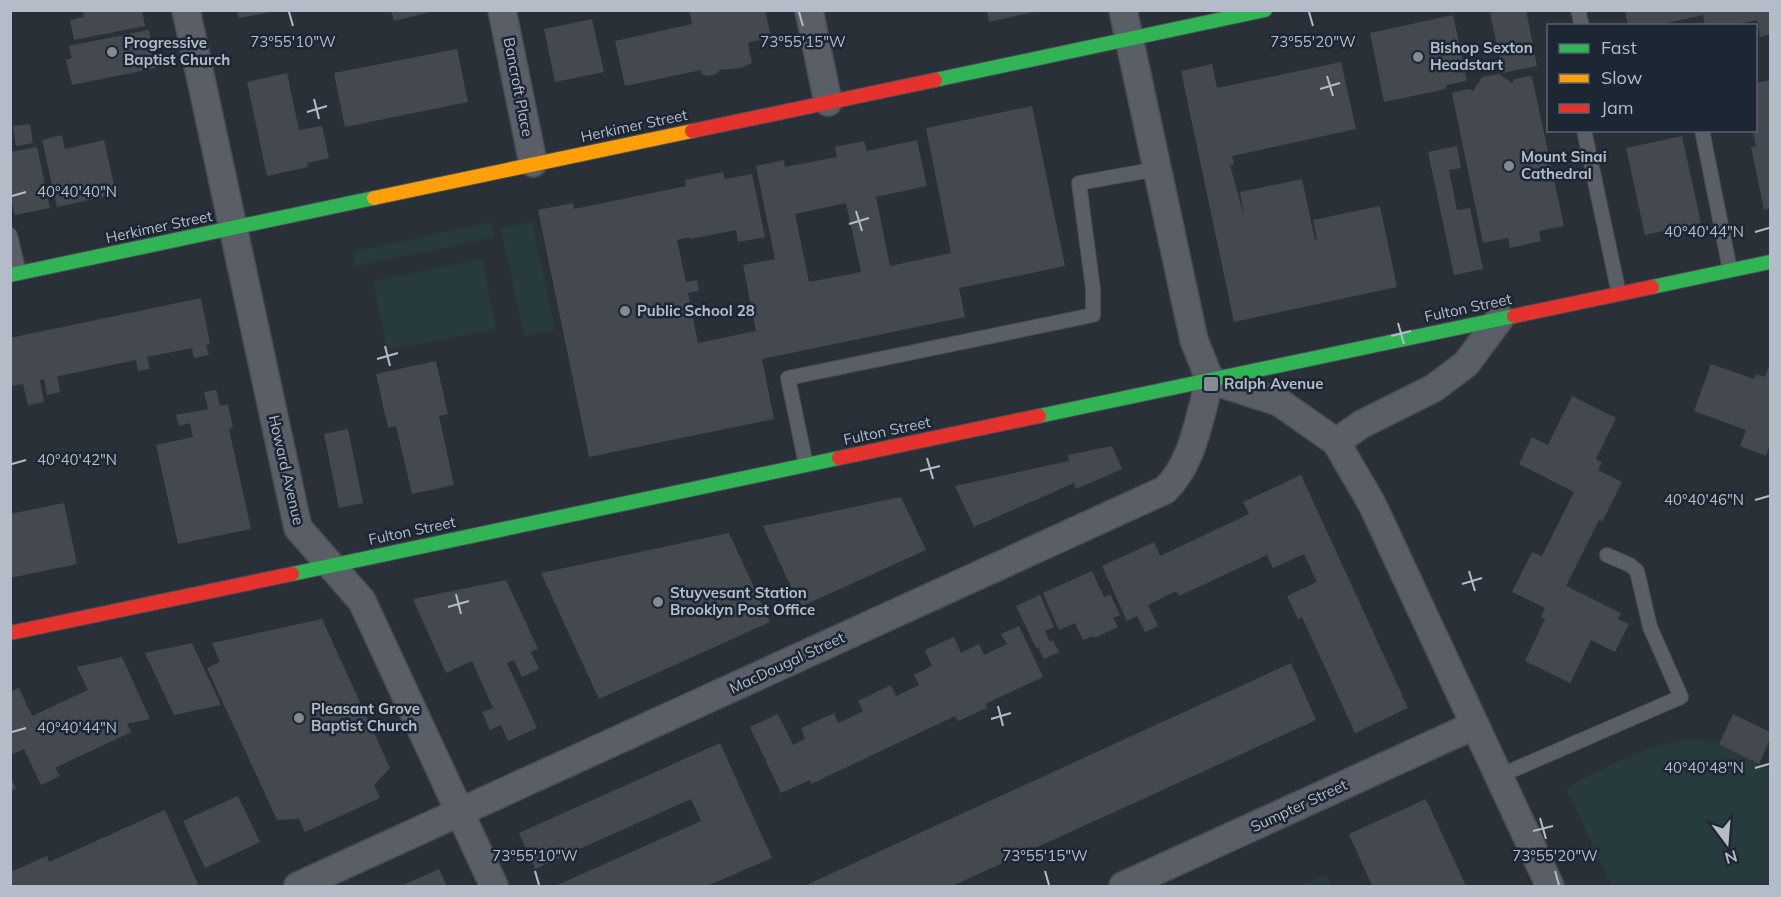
<svg xmlns="http://www.w3.org/2000/svg" width="1781" height="897" font-family="Mulish,sans-serif">
	<rect width="100%" height="100%" fill="#2a3038"/>
	<g fill="#273a3e">
		<path d="M492,222l3,15 -139,29 -3,-14z"/>
		<path d="M532,222l23,108 -31,6 -23,-108z"/>
		<path d="M482,259l14,70 -109,21 -14,-69z"/>
		<path d="M1697,739l22,5 51,25v117h-158l-46,-98c36,-19 89,-48 131,-49z"/>
		<path d="M1326,874l5,12h-32z"/>
	</g>
	<g fill="#444950" fill-rule="evenodd">
		<path d="M83,10h59l3,16 -71,14 -4,-20 14,-3z"/>
		<path d="M237,10h34v2l-32,6z"/>
		<path d="M391,10h43v1l-40,10z"/>
		<path d="M689,10h76l6,27 -23,6 4,20 -12,5 -20,2 -4,4 -9,2 -5,-2 -1,-4 -76,16 -10,-45 77,-17z"/>
		<path d="M987,10h51v1l-49,11z"/>
		<path d="M1502,10h24l11,56 -34,7 -13,-60z"/>
		<path d="M1625,10h145v24l-10,3 -3,-17 -27,6h-25l-2,-11 -48,11h-27z"/>
		<path d="M1453,15l14,66 -21,4v4l-62,13 -14,-69z"/>
		<path d="M592,19l12,53 -49,10 -11,-53z"/>
		<path d="M149,30l7,38 -84,17 -6,-25 6,-2 -3,-12z"/>
		<path d="M457,49l11,53 -123,25 -11,-54z"/>
		<path d="M1341,62l15,67 -124,27 2,8 -4,1 14,51 -4,-24 62,-13 13,61 2,-1 -4,-19 67,-14 17,81 -163,35 -53,-251 31,-7 5,24z"/>
		<path d="M287,73l12,57 23,-4 7,32 -22,5 1,4 -41,9 -20,-94z"/>
		<path d="M1499,74l13,9 3,-4 14,-3 3,1 32,149 -25,5 2,10 -31,7 -2,-10 -25,5 -31,-149 2,-2 15,-3 4,2 9,-14z"/>
		<path d="M1770,80v128l-6,2 -13,-63 5,-1 -3,-16h3v-47z"/>
		<path d="M1032,106l33,160 -106,22 6,29 -203,42 12,60 -185,38 -51,-247 35,-7 1,6 112,-23 -1,-6 38,-8 2,7 27,-5 13,63 -27,5 -2,-12 -46,9v-2l-13,3 9,42 11,-2 2,11 -11,2 10,50 58,-12 -13,-66 32,-6 -19,-93 28,-6 1,7 52,-10 -2,-10 29,-6 3,10 50,-11 10,46 -51,11 14,69 61,-13 -25,-125zM846,203l15,69 -52,10 -14,-68z"/>
		<path d="M30,124l3,19 -17,3 -3,-20z"/>
		<path d="M62,135l3,14 39,-9 12,54 -59,13 -15,-67z"/>
		<path d="M1682,136l19,87 -56,12 -19,-87z"/>
		<path d="M1457,146l4,22 -12,2 8,40 13,-2 13,61 -29,6 -26,-123z"/>
		<path d="M37,147l13,61 -35,7 -5,-20v-43z"/>
		<path d="M201,298l9,46 -4,1 3,10 -15,3 -2,-10 -45,9 3,12 -12,2 -2,-11 -77,16 -2,1 3,15 -13,3 -3,-16 -3,1h-1l4,22 -16,3 -5,-21 -13,2v-48z"/>
		<path d="M436,361l12,53 -9,2 15,69 -42,9 -16,-68 -8,2 -12,-54z"/>
		<path d="M1770,363v81l-4,12 -26,-10 6,-16 -52,-19 17,-47 43,15 2,-5 9,3z"/>
		<path d="M216,390l4,16 8,-2 5,24 -4,1 22,100 -73,15 -22,-99 37,-8 -3,-14 -11,3 -3,-11 32,-6 -4,-17z"/>
		<path d="M1572,396l44,22 -20,41 6,3 -4,8 24,12 -20,40 -3,-2 -33,66 55,27 -3,6 11,5 -14,28 -24,-12 -21,43 -45,-22 20,-42 -4,-2 4,-9 -33,-16 20,-40 10,4 32,-64 -55,-28 13,-27 16,8z"/>
		<path d="M348,429l15,74 -24,5 -15,-74z"/>
		<path d="M1112,446l10,23 -46,20 -2,-6 -100,44 -19,-41 114,-25 -1,-6z"/>
		<path d="M1301,475l107,233 -53,25 -53,-116 -4,2 -11,-23 30,-14 -13,-28 -31,14 -6,-13 -88,41 -3,-5 -28,14 10,21 -13,6 -8,-16 -10,5 -25,-55 52,-24 6,14 89,-42 -6,-12z"/>
		<path d="M901,497l25,53 -126,57 -37,-81z"/>
		<path d="M64,503l13,61 -67,14v-64z"/>
		<path d="M729,533l41,89 -171,77 -58,-126z"/>
		<path d="M1092,571l12,26 6,-3 10,21 -7,3 5,9 -24,11 -1,-2 -10,4 -8,-17 -16,7 -16,-37z"/>
		<path d="M506,580l32,69 -7,3 8,17 -17,8 -8,-17 -7,3 30,65 -29,13 -7,-16 -11,5 -8,-18 11,-4 -21,-47 -26,12 -33,-74z"/>
		<path d="M1040,595l14,32 -9,4 5,11 3,-2 6,12 -15,7 -6,-12 -2,1 -20,-42z"/>
		<path d="M322,619l68,149 -16,17 6,13 -75,34 -6,-13 -22,1 -70,-152 13,-6 -8,-19z"/>
		<path d="M1019,626l24,51 -58,27 2,4 -29,13 -3,-5 -144,68 -1,-4 -29,13 -31,-66 28,-13 15,31 12,-6 -4,-11 33,-15 4,10 13,-6 12,-6 -5,-10 33,-16 5,11 23,-11 -5,-10 18,-9 -7,-16 29,-13 7,16 18,-9 5,11 23,-11 -6,-10z"/>
		<path d="M192,643l29,62 -47,10 -29,-62z"/>
		<path d="M122,657l28,62 -23,5 4,8 -76,36 5,8 -19,9 -17,-36 -14,6v-63l9,-4 13,28 56,-26 -11,-23z"/>
		<path d="M1291,663l25,57 -46,21 -318,145h-148z"/>
		<path d="M1733,714l37,18v7l-11,25 -40,-20z"/>
		<path d="M720,743l52,115 -65,28h-152l146,-65 -10,-22 -156,70 -16,-36z"/>
		<path d="M10,777l6,11 -6,3z"/>
		<path d="M238,796l22,46 -55,26 -22,-47z"/>
		<path d="M1426,799l40,87h-94l-23,-52z"/>
		<path d="M165,810l33,74 -6,2h-182v-14l37,-16 2,6z"/>
		<path d="M439,869l8,17h-46z"/>
	</g>
	<g fill="none" stroke-linecap="round" stroke-linejoin="round">
		<g stroke="#484c53" stroke-width="16">
			<g id="lane">
				<path d="M1578,10l4,16"/>
				<path d="M1584,130l35,164"/>
				<path d="M1702,130l28,140"/>
				<path d="M10,235l9,38"/>
				<path d="M806,465l-18,-87 305,-63v-26l-14,-106 78,-14"/>
				<path d="M1499,776l182,-79 -31,-70 -13,-56 -7,-6 -23,-10"/>
			</g>
		</g>
		<g stroke="#484c53" stroke-width="30">
			<g id="street">
				<path d="M186,10l112,518 64,73 132,285"/>
				<path d="M502,10l31,153"/>
				<path d="M809,10l19,92"/>
				<path d="M1123,10l71,330 16,40 69,22 57,40 36,62 178,382"/>
				<path d="M1336,442l26,-18 72,-36 32,-24 34,-46"/>
				<path d="M298,886l867,-396c29,-28 34,-73 45,-110"/>
				<path d="M1123,886l352,-161"/>
			</g>
		</g>
		<g stroke="#484c53" stroke-width="16">
			<g id="fast">
				<path d="M935,80l330,-70"/>
				<path d="M10,275l364,-77"/>
				<path d="M1652,287l118,-25"/>
				<path d="M1039,416l475,-100"/>
				<path d="M292,574l547,-116"/>
			</g>
		</g>
		<g stroke="#484c53" stroke-width="16">
			<path id="slow" d="M374,198l318,-67"/>
		</g>
		<g stroke="#484c53" stroke-width="16">
			<g id="jam">
				<path d="M692,131l243,-51"/>
				<path d="M1514,316l138,-29"/>
				<path d="M839,458l200,-42"/>
				<path d="M10,633l282,-59"/>
			</g>
		</g>
		<use href="#lane" stroke="#5a5e66" stroke-width="14"/>
		<use href="#street" stroke="#5a5e66" stroke-width="27"/>
		<use href="#fast" stroke="#30b455" stroke-width="14"/>
		<use href="#slow" stroke="#ff9f0a" stroke-width="14"/>
		<use href="#jam" stroke="#e5322d" stroke-width="14"/>
	</g>
	<path fill="none" stroke="#b4bcc9" stroke-width="2" d="M289,12l4,14M799,12l4,14M1309,12l4,14M1327,76l6,20M1320,89l20,-6M314,99l5,20M307,112l20,-6M12,196l14,-4M856,211l6,20M849,224l20,-6M1755,232l14,-4M1398,323l6,21M1391,336l20,-5M385,346l5,20M377,359l21,-6M927,458l6,21M12,464l14,-4M920,471l20,-5M1755,500l14,-4M1469,571l6,20M1462,584l20,-6M456,594l5,20M448,607l21,-6M998,706l5,20M991,719l20,-6M12,732l14,-4M1755,768l14,-4M1540,818l6,21M1533,831l20,-5M535,871l4,14M1045,871l4,14M1555,871l4,14"/>
	<g fill="#848b96" stroke="#1d2633" stroke-width="2">
		<circle cx="112" cy="52" r="6"/>
		<circle cx="1418" cy="57" r="6"/>
		<circle cx="1509" cy="166" r="6"/>
		<circle cx="625" cy="311" r="6"/>
		<rect x="1203" y="376" width="16" height="16" rx="3"/>
		<circle cx="658" cy="602" r="6"/>
		<circle cx="299" cy="718" r="6"/>
	</g>
	<g text-anchor="middle" stroke-width="5" stroke-linejoin="round" paint-order="stroke">
		<g font-size="15" font-weight="bold" fill="#b4bcc9" stroke="#1d2633" text-anchor="start">
			<text x="124" y="48">Progressive<tspan x="124" dy="17">Baptist Church</tspan></text>
			<text x="1430" y="53">Bishop Sexton<tspan x="1430" dy="17">Headstart</tspan></text>
			<text x="1521" y="162">Mount Sinai<tspan x="1521" dy="17">Cathedral</tspan></text>
			<text x="637" y="316">Public School 28</text>
			<text x="1224" y="389">Ralph Avenue</text>
			<text x="670" y="598">Stuyvesant Station<tspan x="670" dy="17">Brooklyn Post Office</tspan></text>
			<text x="311" y="714">Pleasant Grove<tspan x="311" dy="17">Baptist Church</tspan></text>
		</g>
		<g font-size="15" fill="#b4bcc9" stroke="#1d2633">
			<text transform="translate(518 87) rotate(79)" y="5">Bancroft Place</text>
			<text transform="translate(634 126) rotate(-12)" y="5">Herkimer Street</text>
			<text transform="translate(159 227) rotate(-12)" y="5">Herkimer Street</text>
			<text transform="translate(1468 308) rotate(-12)" y="5">Fulton Street</text>
			<text transform="translate(887 431) rotate(-12)" y="5">Fulton Street</text>
			<text transform="translate(286 470) rotate(77)" y="5">Howard Avenue</text>
			<text transform="translate(412 531) rotate(-12)" y="5">Fulton Street</text>
			<text transform="translate(787 663) rotate(-25)" y="5">MacDougal Street</text>
			<text transform="translate(1299 806) rotate(-25)" y="5">Sumpter Street</text>
		</g>
	</g>
	<g font-size="15" text-anchor="middle" fill="#b4bcc9" stroke="#1d2633" stroke-width="5" stroke-linejoin="round" paint-order="stroke">
		<text x="293" y="47">73°55'10"W</text>
		<text x="803" y="47">73°55'15"W</text>
		<text x="1313" y="47">73°55'20"W</text>
		<text x="77" y="197">40°40'40"N</text>
		<text x="1704" y="237">40°40'44"N</text>
		<text x="77" y="465">40°40'42"N</text>
		<text x="1704" y="505">40°40'46"N</text>
		<text x="77" y="733">40°40'44"N</text>
		<text x="1704" y="773">40°40'48"N</text>
		<text x="535" y="861">73°55'10"W</text>
		<text x="1045" y="861">73°55'15"W</text>
		<text x="1555" y="861">73°55'20"W</text>
	</g>
	<rect width="1781" height="897" fill="none" stroke="#b4bcc9" stroke-width="24"/>
	<rect x="1547" y="24" width="210" height="108" fill="#1d2633" stroke="#59626f" stroke-width="1.5"/>
	<rect x="1559" y="44" width="30" height="9" fill="#30b455" stroke="#59626f" stroke-width="1.5"/>
	<text x="1601" y="54" font-size="18" fill="#b4bcc9">Fast</text>
	<rect x="1559" y="74" width="30" height="9" fill="#ff9f0a" stroke="#59626f" stroke-width="1.5"/>
	<text x="1601" y="84" font-size="18" fill="#b4bcc9">Slow</text>
	<rect x="1559" y="104" width="30" height="9" fill="#e5322d" stroke="#59626f" stroke-width="1.5"/>
	<text x="1601" y="114" font-size="18" fill="#b4bcc9">Jam</text>
	<g transform="translate(1727 843) rotate(164)" stroke="#1d2633" stroke-width="4.5" paint-order="stroke">
	<path d="M0-4.5L10 22L0 15L-10 22Z" fill="#b4bcc9"/>
	<text y="-9" font-size="16" font-weight="bold" text-anchor="middle" fill="#b4bcc9">N</text>
	</g>
</svg>
